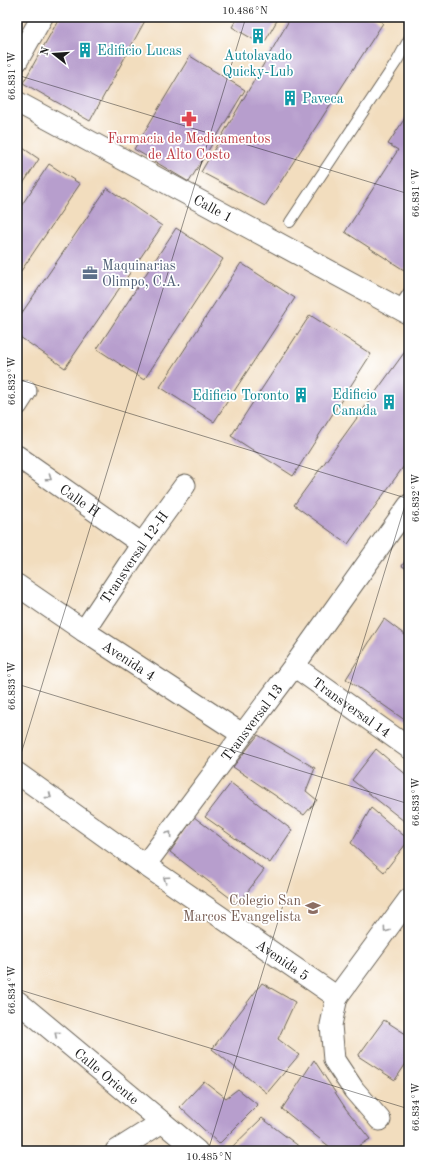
<svg xmlns="http://www.w3.org/2000/svg" width="426" height="1168" font-family="'Old Standard TT',serif">
	<rect width="100%" height="100%" fill="#fff"/>
	<filter id="ink" filterUnits="userSpaceOnUse"><feTurbulence type="fractalNoise" baseFrequency=".025" numOctaves="2"/><feDisplacementMap in="SourceGraphic" scale="8" xChannelSelector="R" yChannelSelector="G"/><feConvolveMatrix kernelMatrix="1 2 1 2 8 2 1 2 1" color-interpolation-filters="sRGB"/></filter>
	<filter id="wash" filterUnits="userSpaceOnUse"><feTurbulence type="fractalNoise" baseFrequency=".012" numOctaves="4" result="noise"/><feDisplacementMap in="SourceGraphic" scale="16" xChannelSelector="R" yChannelSelector="G"/><feGaussianBlur stdDeviation="0.9" result="paint"/><feColorMatrix in="noise" values="0 0 0 0 0 0 0 0 0 0 0 0 0 0 0 0 0 1.4 0 .05"/><feComposite in="paint" operator="in"/></filter>
	<g filter="url(#wash)">
		<rect width="100%" height="100%" fill="#f2ddbe"/>
		<g id="blocks">
			<g fill="#b79ecd">
				<path d="M17,17h6l-6,11z"/>
				<path d="M60,17h87l-57,104 -67,-38z"/>
				<path d="M238,17h41l-16,28 -31,-18z"/>
				<path d="M291,17h82l10,6 -118,183 -64,-34z"/>
				<path d="M190,56l55,34 -56,92 -55,-33z"/>
				<path d="M409,112v151l-5,7 -59,-38 53,-82 -10,-6z"/>
				<path d="M17,144l22,15 -22,34z"/>
				<path d="M49,164l31,20 -59,87 -4,-2v-57z"/>
				<path d="M107,188l55,38 -97,142 -48,-33v-15z"/>
				<path d="M176,228l47,31 -79,121 -47,-31z"/>
				<path d="M241,263l54,35 -81,124 -54,-35z"/>
				<path d="M310,315l61,39 -78,122 -62,-40z"/>
				<path d="M409,346v113l-61,85 -54,-39z"/>
				<path d="M409,555v15l-7,-4z"/>
				<path d="M384,619l25,19v85l-63,-44z"/>
				<path d="M258,735l57,33 -9,23 11,9 -13,15 -71,-48z"/>
				<path d="M376,749l33,28v48l-57,-45z"/>
				<path d="M231,783l61,47 -22,33 -65,-46z"/>
				<path d="M371,808l38,32 -25,32 -33,-29z"/>
				<path d="M194,817l70,53 -26,34 -68,-52z"/>
				<path d="M262,983l33,19 -17,37 21,16 -32,38 -55,-44z"/>
				<path d="M384,1020l25,16v23l-14,21 -37,-24z"/>
				<path d="M314,1060l32,49 24,30 -19,12h-16l-53,-42z"/>
				<path d="M204,1081l22,17 12,-9 20,16 -39,39 -39,-37z"/>
				<path d="M262,1118l43,33h-77z"/>
			</g>
		</g>
	</g>
	<g filter="url(#ink)">
		<use href="#blocks" fill-opacity="0" stroke="#676055" stroke-width="1"/>
		<g fill="none" stroke-linecap="round" stroke-linejoin="round">
			<g stroke="#676055" stroke-width="12">
				<g id="service">
					<path d="M290,222l107,-161 12,-22"/>
					<path d="M398,308l11,-16"/>
				</g>
			</g>
			<g stroke="#676055" stroke-width="23">
				<g id="minor">
					<path d="M17,61l25,-44"/>
					<path id="s1" d="M17,102l392,212"/>
					<path d="M17,405l9,-14"/>
					<path id="s2" d="M17,456l125,88"/>
					<path id="s3" d="M17,585l67,46 158,103"/>
					<path id="s4" d="M84,631l58,-87 43,-59"/>
					<path id="s5" d="M294,666l115,82"/>
					<path id="s6" d="M17,773l128,92 192,132"/>
					<path id="s7" d="M145,865l149,-199 115,-161"/>
					<path id="s8" d="M17,1001l180,150"/>
					<path d="M380,1120l-26,-30 -20,-30 -3,-35 6,-28 72,-98"/>
					<path d="M116,1151l46,-29"/>
				</g>
			</g>
			<use href="#service" stroke="#fff" stroke-width="10"/>
			<use href="#minor" stroke="#fff" stroke-width="21"/>
		</g>
		<defs><path id="oneway-chevron" d="M-2-3.5L2.5 0L-2 3.5" fill="none" stroke-width="1.6" stroke-linecap="round" stroke-linejoin="round"/></defs>
		<g stroke="#999">
			<use href="#oneway-chevron" transform="translate(49 478) rotate(35)"/>
			<use href="#oneway-chevron" transform="translate(49 796) rotate(36)"/>
			<use href="#oneway-chevron" transform="translate(169 834) rotate(-54)"/>
			<use href="#oneway-chevron" transform="translate(166 879) rotate(-145)"/>
			<use href="#oneway-chevron" transform="translate(386 930) rotate(126)"/>
			<use href="#oneway-chevron" transform="translate(57 1034) rotate(-140)"/>
		</g>
	</g>
	<path fill="none" stroke="#1c1c1c" stroke-width="1" stroke-opacity="0.45" d="M17,75l392,119M17,379l392,120M17,684l392,120M17,767l229,-750M17,989l392,120M208,1151l201,-659"/>
	<defs>
		<g id="building-bare" transform="scale(1.2)"><path d="M-4-6H4V6H1V3H-1V6H-4ZM-2.5-4.3h1.7v1.8h-1.7ZM.8-4.3h1.7v1.8H.8ZM-2.5-1h1.7V.8h-1.7ZM.8-1h1.7V.8H.8Z" fill="#0f9aa8" stroke="#fff" stroke-width="2.5" paint-order="stroke"/></g>
		<g id="pharmacy-bare" transform="scale(1.2)"><path d="M-2-6h4v4h4v4h-4v4h-4v-4h-4v-4h4Z" fill="#e0444e" stroke="#fff" stroke-width="2.5" paint-order="stroke"/></g>
		<g id="office-bare" transform="scale(1.2)"><path d="M-6-3h4V-5.5h4V-3h4V5H-6ZM-1-4.5V-3h2v-1.5ZM-6 0V1H6V0Z" fill="#5c6f8a" stroke="#fff" stroke-width="2.5" paint-order="stroke"/></g>
		<g id="school-bare" transform="scale(1.2)"><path d="M0-5L7-2L0 1L-7-2ZM-4 1L0 2.5L4 1V4Q0 6-4 4Z" fill="#8d6e63" stroke="#fff" stroke-width="2.5" paint-order="stroke"/></g>
	</defs>
	<g fill-rule="evenodd">
		<use href="#building-bare" x="258" y="36"/>
		<use href="#building-bare" x="85" y="50"/>
		<use href="#building-bare" x="290" y="98"/>
		<use href="#pharmacy-bare" x="189" y="119"/>
		<use href="#office-bare" x="90" y="273"/>
		<use href="#building-bare" x="301" y="395"/>
		<use href="#building-bare" x="389" y="402"/>
		<use href="#school-bare" x="313" y="908"/>
	</g>
	<g text-anchor="middle" stroke-width="3.5" stroke-linejoin="round" paint-order="stroke">
		<g font-size="14" fill="#0d838f" stroke="#fff" text-anchor="start">
			<text x="97" y="55">Edificio Lucas</text>
			<text x="258" y="60" text-anchor="middle">Autolavado<tspan x="258" dy="16">Quicky-Lub</tspan></text>
			<text x="302" y="103">Paveca</text>
			<text x="377" y="399" text-anchor="end">Edificio<tspan x="377" dy="16">Canada</tspan></text>
			<text x="289" y="400" text-anchor="end">Edificio Toronto</text>
		</g>
		<g font-size="14" fill="#be3a42" stroke="#fff">
			<text x="189" y="143">Farmacia de Medicamentos<tspan x="189" dy="16">de Alto Costo</tspan></text>
		</g>
		<g font-size="14" fill="#1c1c1c" stroke="#fff">
			<text dy="5" stroke="none"><textPath href="#s1" startOffset="223">Calle 1</textPath></text>
			<text dy="5" stroke="none"><textPath href="#s2" startOffset="77">Calle H</textPath></text>
			<text dy="5" stroke="none"><textPath href="#s4" startOffset="89">Transversal 12-H</textPath></text>
			<text dy="5" stroke="none"><textPath href="#s3" startOffset="135">Avenida 4</textPath></text>
			<text dy="5" stroke="none"><textPath href="#s5" startOffset="71">Transversal 14</textPath></text>
			<text dy="5" stroke="none"><textPath href="#s7" startOffset="178">Transversal 13</textPath></text>
			<text dy="5" stroke="none"><textPath href="#s6" startOffset="325">Avenida 5</textPath></text>
			<text dy="5" stroke="none"><textPath href="#s8" startOffset="117">Calle Oriente</textPath></text>
		</g>
		<g font-size="14" fill="#4e5e75" stroke="#fff" text-anchor="start">
			<text x="102" y="270">Maquinarias<tspan x="102" dy="16">Olimpo, C.A.</tspan></text>
		</g>
		<g font-size="14" fill="#785e54" stroke="#fff" text-anchor="end">
			<text x="301" y="905">Colegio San<tspan x="301" dy="16">Marcos Evangelista</tspan></text>
		</g>
	</g>
	<rect width="426" height="1168" fill="none" stroke="#fff" stroke-width="44"/>
	<g transform="translate(54 54) rotate(287)" stroke="#ffffff" stroke-width="3" paint-order="stroke">
	<path d="M0-3L7 15L0 10L-7 15Z" fill="#1c1c1c"/>
	<text y="-6" font-size="11" font-weight="bold" text-anchor="middle" fill="#1c1c1c">N</text>
	</g>
	<rect x="22" y="22" width="382" height="1124" fill="none" stroke="#1c1c1c" stroke-width="1.5"/>
	<g font-size="10" text-anchor="middle" fill="#1c1c1c">
		<text x="245" y="14">10.486°N</text>
		<text transform="translate(11 76) rotate(-90)" y="4">66.831°W</text>
		<text transform="translate(415 193) rotate(-90)" y="4">66.831°W</text>
		<text transform="translate(11 381) rotate(-90)" y="4">66.832°W</text>
		<text transform="translate(415 498) rotate(-90)" y="4">66.832°W</text>
		<text transform="translate(11 686) rotate(-90)" y="4">66.833°W</text>
		<text transform="translate(415 802) rotate(-90)" y="4">66.833°W</text>
		<text transform="translate(11 990) rotate(-90)" y="4">66.834°W</text>
		<text transform="translate(415 1107) rotate(-90)" y="4">66.834°W</text>
		<text x="209" y="1160">10.485°N</text>
	</g>
</svg>
